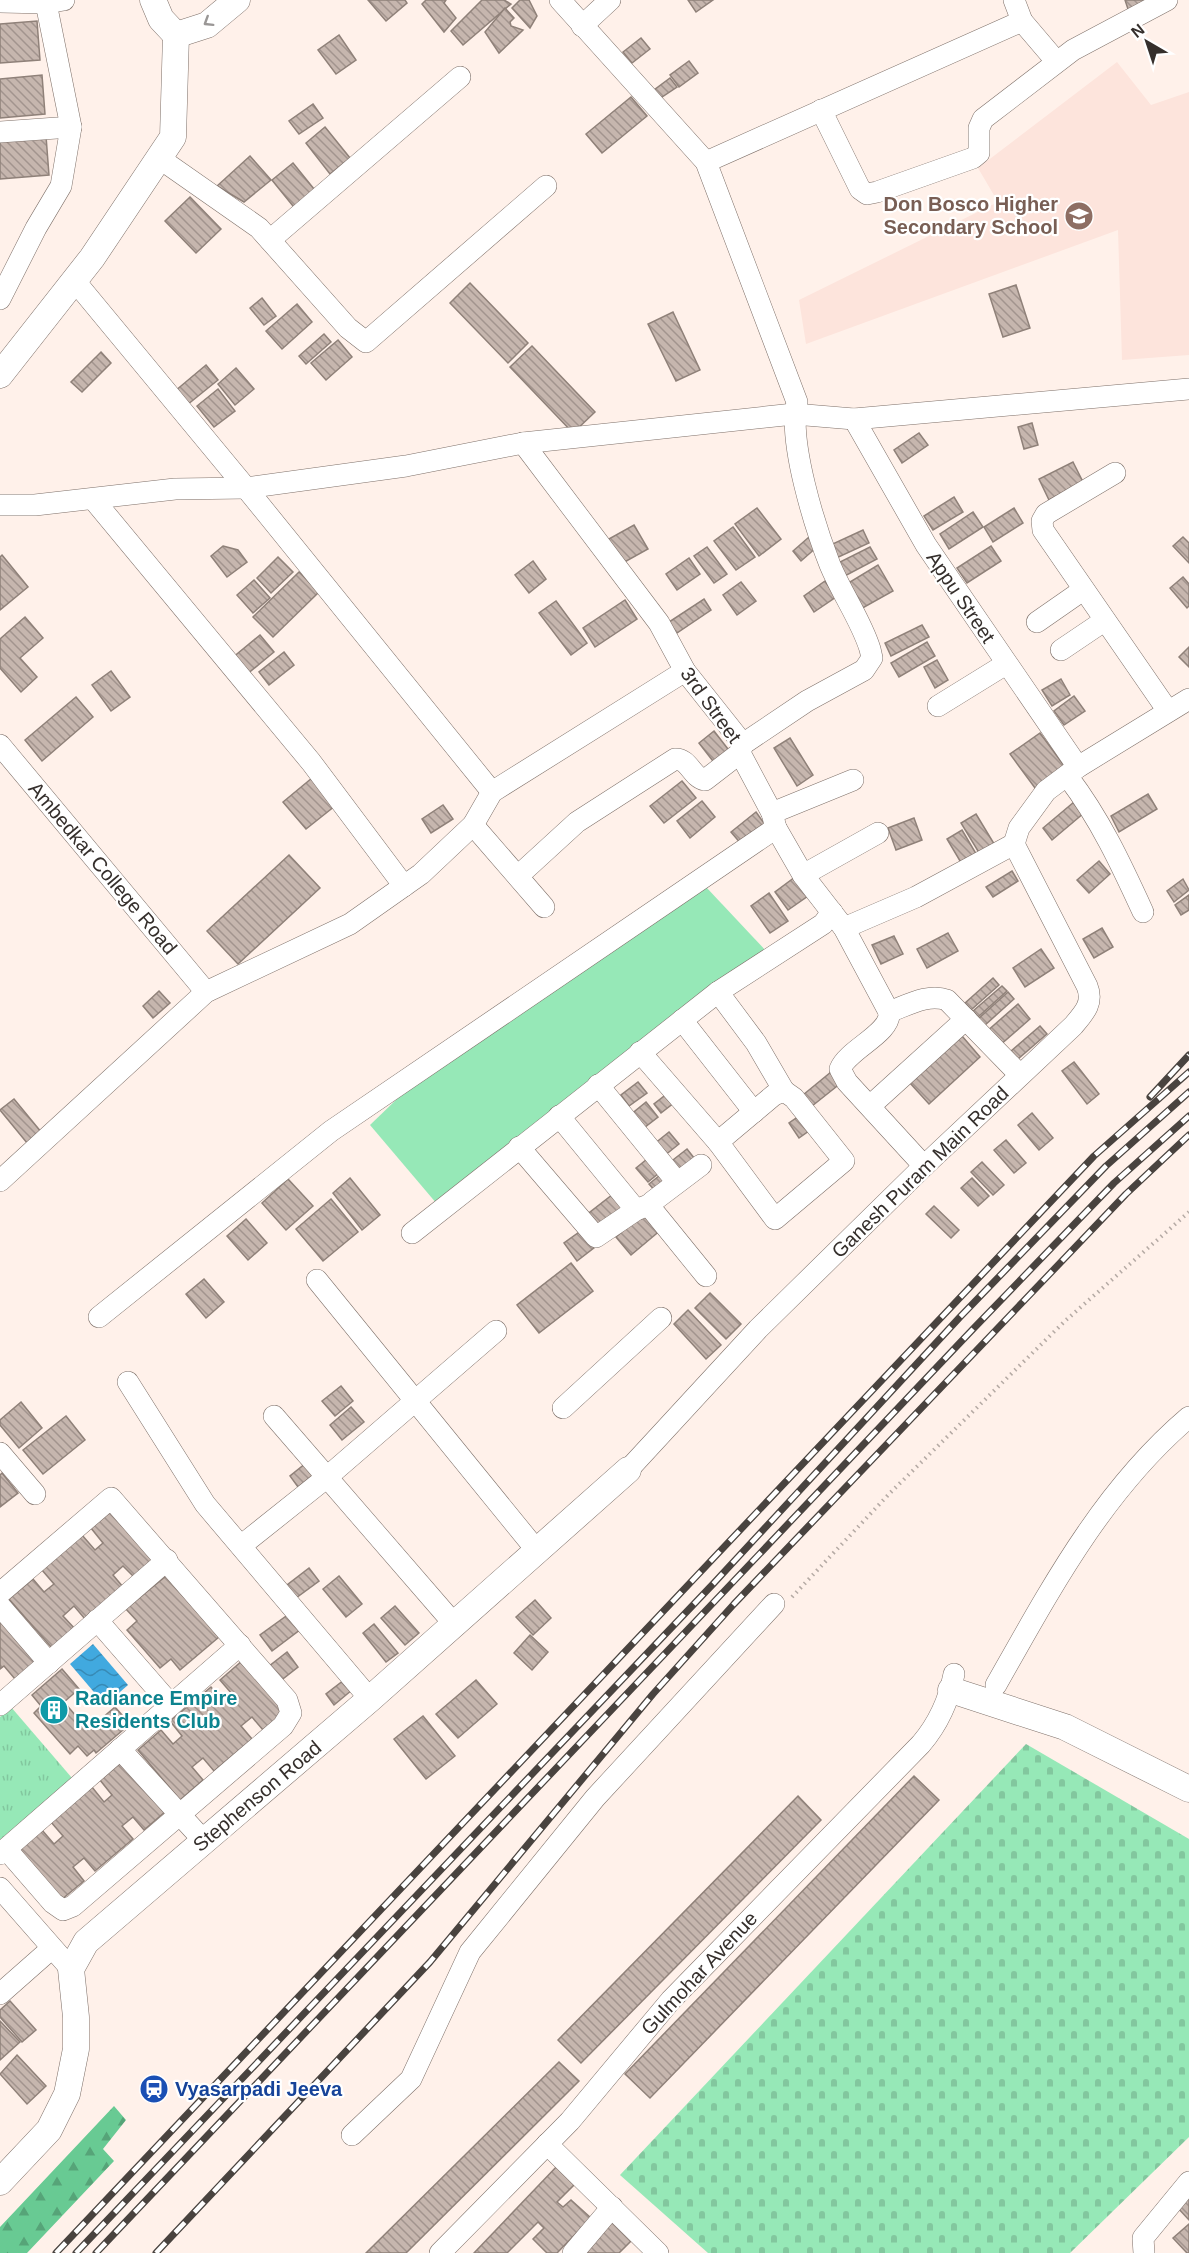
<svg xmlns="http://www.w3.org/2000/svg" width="1189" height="2253" font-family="Helvetica,sans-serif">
	<defs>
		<pattern id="forest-firs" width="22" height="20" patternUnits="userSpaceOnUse" patternTransform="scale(1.5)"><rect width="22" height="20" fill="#68ca93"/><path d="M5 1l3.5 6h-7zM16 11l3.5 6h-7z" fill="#56a478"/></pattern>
		<pattern id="cemetery-stones" width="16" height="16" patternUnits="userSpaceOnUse" patternTransform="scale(1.5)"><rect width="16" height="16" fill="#96e8b7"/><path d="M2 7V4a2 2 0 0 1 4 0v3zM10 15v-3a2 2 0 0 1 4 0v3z" fill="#82c79e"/></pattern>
		<pattern id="park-tufts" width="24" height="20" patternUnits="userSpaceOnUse" patternTransform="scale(1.5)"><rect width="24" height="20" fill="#96e8b7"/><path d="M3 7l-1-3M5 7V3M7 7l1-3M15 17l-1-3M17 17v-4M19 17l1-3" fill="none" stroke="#82c79e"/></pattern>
		<pattern id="water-waves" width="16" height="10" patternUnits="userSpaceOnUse" patternTransform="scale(1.5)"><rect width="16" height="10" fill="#41a9df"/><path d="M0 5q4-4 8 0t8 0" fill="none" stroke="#378ab5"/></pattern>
		<pattern id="building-back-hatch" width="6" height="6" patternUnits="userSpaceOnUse" patternTransform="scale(1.5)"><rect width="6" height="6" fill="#c6b6ae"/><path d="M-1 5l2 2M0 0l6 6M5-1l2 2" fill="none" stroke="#a2948e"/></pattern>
	</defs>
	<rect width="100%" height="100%" fill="#fff1ea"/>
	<path fill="#fde4dc" d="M1117,62l34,43 38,-13v263l-67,5 -4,-130 -312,114 -7,-44 199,-98 -20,-34z"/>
	<path fill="url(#forest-firs)" d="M114,2106l12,14 -23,29 11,12 -87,92h-27v-26z"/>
	<path fill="url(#cemetery-stones)" d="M1026,1744l163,95v298l-119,116h-362l-88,-78z"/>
	<path fill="url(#park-tufts)" d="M11,1707l61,71 -72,62v-123z"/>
	<path fill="#96e8b7" d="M706,887l61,65 -330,252 -67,-79 28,-27z"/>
	<path fill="url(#water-waves)" d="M93,1644l35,41 -23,20 -35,-41z"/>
	<g fill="url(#building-back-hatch)" stroke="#8f8179" stroke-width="1.5">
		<path d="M368,0h37l2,3 -21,18z"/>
		<path d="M426,0h20l-2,3 12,15 -12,14 -22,-28z"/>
		<path d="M482,0h22l7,4 -48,41 -12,-14z"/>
		<path d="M520,0h9l8,16 -7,12 -18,-20z"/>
		<path d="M688,0h25l-17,12z"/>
		<path d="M1125,0h34l-30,12z"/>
		<path d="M505,8l9,10 -4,4 1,4 12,4 -24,23 -14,-21z"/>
		<path d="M37,21l3,39 -40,3v-39z"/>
		<path d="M339,35l17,25 -20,14 -18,-24z"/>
		<path d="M641,38l9,11 -18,14 -9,-11z"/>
		<path d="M689,61l9,12 -19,14 -9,-12z"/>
		<path d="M42,75l3,39 -45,4v-39z"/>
		<path d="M670,78l7,9 -21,14 -6,-8z"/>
		<path d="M631,97l16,19 -45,37 -16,-19z"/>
		<path d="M313,104l10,14 -24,16 -10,-13z"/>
		<path d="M325,127l25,31 -20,16 -24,-31z"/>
		<path d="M46,136l3,39 -49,4v-39z"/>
		<path d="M250,156l21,24 -27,22 -27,-16z"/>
		<path d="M293,163l25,31 -21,17 -25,-31z"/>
		<path d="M190,197l31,32 -25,24 -31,-32z"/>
		<path d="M470,283l58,60 -20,20 -58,-60z"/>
		<path d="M1016,285l14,43 -27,9 -14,-43z"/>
		<path d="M262,298l14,18 -12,9 -14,-17z"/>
		<path d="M297,304l15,18 -30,27 -16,-18z"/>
		<path d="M673,312l27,58 -24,11 -28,-57z"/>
		<path d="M324,334l7,8 -25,22 -7,-8z"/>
		<path d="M338,340l14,17 -26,23 -15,-17z"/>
		<path d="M532,346l63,66 -22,21 -63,-66z"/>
		<path d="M101,352l10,11 -29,29 -11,-10z"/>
		<path d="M206,365l12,15 -31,25 -12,-14z"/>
		<path d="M236,368l18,21 -19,16 -17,-21z"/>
		<path d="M218,389l17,22 -21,16 -17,-21z"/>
		<path d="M1032,423l6,22 -14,4 -6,-22z"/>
		<path d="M919,433l9,12 -26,18 -8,-13z"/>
		<path d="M1073,462l10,20 -34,18 -10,-21z"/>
		<path d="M954,497l9,15 -30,18 -9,-14z"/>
		<path d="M757,508l24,31 -22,17 -24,-32z"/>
		<path d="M1014,508l9,15 -30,19 -9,-15z"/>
		<path d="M973,512l10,15 -34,22 -9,-15z"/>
		<path d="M634,525l14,24 -27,15 -14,-24z"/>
		<path d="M733,527l22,30 -19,13 -22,-29z"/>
		<path d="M863,530l6,13 -37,17 -6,-13z"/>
		<path d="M809,537l8,10 -16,14 -8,-10z"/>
		<path d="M1183,537l6,6v20l-16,-17z"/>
		<path d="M223,546l15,4 9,12 -20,15 -16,-21z"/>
		<path d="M991,546l10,15 -34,22 -10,-15z"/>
		<path d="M707,547l20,27 -13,9 -20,-27z"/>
		<path d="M870,547l7,12 -36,19 -7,-13z"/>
		<path d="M2,555l26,32 -28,23v-53z"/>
		<path d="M278,557l15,15 -22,21 -14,-15z"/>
		<path d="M689,558l11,16 -23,16 -11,-16z"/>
		<path d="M533,561l13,18 -17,14 -14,-18z"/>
		<path d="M878,565l15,26 -34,19 -14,-25z"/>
		<path d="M299,572l20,20 -46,45 -20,-20z"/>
		<path d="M1183,577l6,7v22l-2,2 -17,-20z"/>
		<path d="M254,580l16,18 -17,15 -16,-18z"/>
		<path d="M825,581l11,16 -22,15 -10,-16z"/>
		<path d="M741,582l15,19 -19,14 -14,-20z"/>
		<path d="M704,599l7,11 -37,25 -8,-11z"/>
		<path d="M625,600l12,19 -42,28 -12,-19z"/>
		<path d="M556,601l31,42 -16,12 -32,-42z"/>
		<path d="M25,617l18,21 -23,20 17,19 -16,15 -21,-24v-29z"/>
		<path d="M922,625l7,12 -38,19 -6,-13z"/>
		<path d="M260,635l14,17 -28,23 -14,-17z"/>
		<path d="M927,642l8,14 -36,21 -8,-14z"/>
		<path d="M1189,647v20l-10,-10z"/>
		<path d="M284,652l10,13 -25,20 -10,-13z"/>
		<path d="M937,660l11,20 -13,8 -11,-21z"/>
		<path d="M111,671l19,26 -19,14 -19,-26z"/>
		<path d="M1061,679l9,16 -18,11 -10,-16z"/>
		<path d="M1074,696l11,15 -21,14 -10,-14z"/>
		<path d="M76,697l17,20 -51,44 -17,-21z"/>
		<path d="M714,731l17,22 -15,12 -17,-22z"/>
		<path d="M1040,733l25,34 -30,21 -25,-34z"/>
		<path d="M790,738l23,37 -16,11 -23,-38z"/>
		<path d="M312,778l23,28 -29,23 -23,-27z"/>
		<path d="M682,781l14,17 -32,25 -14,-17z"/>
		<path d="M1148,794l9,15 -38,23 -8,-16z"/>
		<path d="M702,801l13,16 -25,21 -13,-17z"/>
		<path d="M1074,802l10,11 -32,27 -9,-12z"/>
		<path d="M443,805l10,14 -22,14 -9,-14z"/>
		<path d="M756,812l10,14 -24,19 -11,-13z"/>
		<path d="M976,814l20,33 -15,9 -20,-33z"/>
		<path d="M914,818l8,22 -26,10 -8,-22z"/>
		<path d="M962,830l16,27 -15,9 -16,-27z"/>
		<path d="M289,855l31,33 -82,76 -31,-33z"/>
		<path d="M1099,861l11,13 -21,19 -12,-13z"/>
		<path d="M1012,871l6,10 -25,16 -7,-10z"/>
		<path d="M795,877l13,19 -20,14 -13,-18z"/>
		<path d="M1183,879l6,11 -15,12 -7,-11z"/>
		<path d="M769,893l19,28 -18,12 -19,-27z"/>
		<path d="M1189,895v15l-8,5 -6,-10z"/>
		<path d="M1102,928l11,19 -19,11 -11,-19z"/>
		<path d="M948,933l10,18 -31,17 -10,-19z"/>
		<path d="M894,936l9,18 -22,10 -9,-19z"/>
		<path d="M1041,949l13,19 -29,19 -12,-19z"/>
		<path d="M993,978l6,7 -28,25 -6,-7z"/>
		<path d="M1002,986l5,5 -29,26 -5,-6z"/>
		<path d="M159,991l11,12 -17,15 -10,-12z"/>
		<path d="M1008,992l6,7 -30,27 -6,-7z"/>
		<path d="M1018,1004l12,15 -31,27 -13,-14z"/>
		<path d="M1040,1026l7,8 -29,25 -7,-8z"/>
		<path d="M962,1036l18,21 -51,47 -19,-21z"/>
		<path d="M1074,1062l25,32 -12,10 -25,-33z"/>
		<path d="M831,1072l10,11 -34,27 -9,-11z"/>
		<path d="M638,1082l9,11 -18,13 -8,-11z"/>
		<path d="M668,1093l7,9 -14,11 -7,-9z"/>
		<path d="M14,1099l32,39 -14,11 -32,-39z"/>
		<path d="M646,1102l12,15 -18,14 -11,-15z"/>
		<path d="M1032,1113l21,25 -14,12 -21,-25z"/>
		<path d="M802,1114l11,14 -14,10 -10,-15z"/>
		<path d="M669,1132l10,12 -15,12 -10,-12z"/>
		<path d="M1006,1140l20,23 -12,10 -20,-23z"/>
		<path d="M687,1149l11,14 -17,14 -12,-14z"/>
		<path d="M652,1155l12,14 -16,13 -12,-14z"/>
		<path d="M982,1162l22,23 -11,10 -22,-23z"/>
		<path d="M665,1171l8,10 -15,13 -9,-10z"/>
		<path d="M350,1178l30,37 -18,15 -29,-37z"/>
		<path d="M972,1178l17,18 -11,10 -17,-18z"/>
		<path d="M288,1179l25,27 -27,24 -24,-27z"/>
		<path d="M617,1191l14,18 -33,25 -13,-18z"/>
		<path d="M331,1199l27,33 -35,29 -27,-32z"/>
		<path d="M934,1206l25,24 -8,8 -25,-24z"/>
		<path d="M646,1211l16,18 -31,26 -15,-18z"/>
		<path d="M246,1219l21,24 -19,17 -21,-24z"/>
		<path d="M582,1230l13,17 -18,14 -13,-18z"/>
		<path d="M571,1263l22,28 -54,42 -22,-28z"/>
		<path d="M204,1279l20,23 -18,16 -20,-24z"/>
		<path d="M710,1293l31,31 -15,15 -31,-31z"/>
		<path d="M688,1310l33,35 -15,14 -32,-35z"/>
		<path d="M341,1386l12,15 -18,15 -13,-15z"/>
		<path d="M21,1402l21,26 -23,20 -19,-23v-5z"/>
		<path d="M351,1407l13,15 -22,18 -12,-15z"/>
		<path d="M66,1416l19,24 -42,34 -20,-24z"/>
		<path d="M306,1463l8,11 -16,13 -8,-11z"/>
		<path d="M2,1473l16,20 -18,14v-32z"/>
		<path d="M114,1509l43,50 -22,19 -12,-12 -10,9 10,12 -38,32 -11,-13 -11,10 12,13 -23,19 -43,-49 24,-20 11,13 10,-8 -12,-14 40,-35 13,15 8,-7 -12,-15z"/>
		<path d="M309,1568l10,13 -23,17 -9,-13z"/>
		<path d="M166,1576l53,61 -39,33 -9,-11 -11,9 -33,-38 10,-9 -11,-12z"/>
		<path d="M339,1576l23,28 -16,13 -23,-28z"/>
		<path d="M535,1600l16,18 -18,17 -17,-18z"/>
		<path d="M395,1606l24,27 -14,12 -24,-27z"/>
		<path d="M289,1614l12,15 -29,22 -12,-16z"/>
		<path d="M0,1615l38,45 -23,19 -11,-13 -4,3z"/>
		<path d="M374,1624l24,29 -12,9 -23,-29z"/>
		<path d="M530,1635l18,17 -16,18 -18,-17z"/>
		<path d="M287,1652l11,15 -19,15 -11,-15z"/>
		<path d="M243,1660l43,51 -23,19 -11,-13 -11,9 11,13 -38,32 -11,-13 -11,9 11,13 -23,20 -42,-50 23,-20 12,14 9,-8 -12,-15 41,-34 12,15 9,-8 -12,-14z"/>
		<path d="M62,1669l17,20 -15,13 24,28 27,-23 15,17 -34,29 -2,-3 -7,6 -9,-10 -8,8 -36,-41 7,-7 -9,-11z"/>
		<path d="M344,1680l8,10 -18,15 -8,-11z"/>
		<path d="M476,1680l21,24 -39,34 -22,-24z"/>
		<path d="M423,1716l32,40 -29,23 -32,-40z"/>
		<path d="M123,1761l43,50 -22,19 -11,-13 -11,9 11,13 -38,32 -11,-13 -11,9 11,14 -23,19 -42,-50 23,-20 12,14 9,-8 -12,-14 41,-35 12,15 8,-7 -12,-15z"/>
		<path d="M914,1776l25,24 -289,298 -25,-24z"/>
		<path d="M798,1796l23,24 -240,243 -23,-23z"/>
		<path d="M10,2001l26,29 -14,12 -22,-25v-7z"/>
		<path d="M0,2021l20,21 -20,18z"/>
		<path d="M17,2055l29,31 -19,18 -27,-30z"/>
		<path d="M559,2062l20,19 -173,172h-40z"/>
		<path d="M559,2164l19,17 -21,21 6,5 8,-7 20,18 -34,35h-10l-14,-14 11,-11 -6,-6 -31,31h-33z"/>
		<path d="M1189,2195v25l-12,-13z"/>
		<path d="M613,2220l20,19 -14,14h-39z"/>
		<path d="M1189,2224v29h-2l-14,-15z"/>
	</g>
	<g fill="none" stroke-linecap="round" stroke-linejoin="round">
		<g stroke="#7e7069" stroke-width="22">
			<g id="minor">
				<path d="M560,0l146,162 91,240c-9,40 18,125 33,163 12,29 31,55 40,84l2,9 -8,12 -57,31 -64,43"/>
				<path d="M1014,0l8,21 34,40"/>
				<path d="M0,2l46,1 18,-3"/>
				<path d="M582,26l28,-26"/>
				<path d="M821,110l39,79 7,5 10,-2 96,-34 6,-5v-25l4,-9 90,-69 94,-50"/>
				<path d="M0,132l71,-5 -25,-124"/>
				<path d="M159,158l100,70 89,100 18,14 180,-156"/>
				<path d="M706,162l316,-141"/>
				<path d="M270,240l190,-163"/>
				<path d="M74,280l172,208 246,304"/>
				<path d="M0,299l36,-71 25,-42 10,-59"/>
				<path d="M854,419l72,126 152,222"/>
				<path d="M523,443l136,180 26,48 58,73 -3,9 32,60 4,15 27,47 41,53 45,84"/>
				<path d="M1115,473l-69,41 -4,7 1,9 125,181"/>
				<path d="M93,499l218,263 93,124"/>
				<path d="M0,505h35l140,-16 71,-1 160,-22 117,-23 271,-29 60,5 335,-30"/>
				<path d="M1037,622l46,-32"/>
				<path d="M1061,650l43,-29"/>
				<path d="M938,706l68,-42"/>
				<path d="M0,745l206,247"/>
				<path d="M1068,777c32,42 53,87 75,135"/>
				<path d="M772,813l81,-33"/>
				<path d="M473,825l71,82"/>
				<path d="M1014,844l5,-16 27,-37 32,-24 111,-68"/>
				<path d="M803,875l75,-42"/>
				<path d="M518,876l59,-54 98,-63c14,-1 17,19 30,21l35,-27"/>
				<path d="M844,928l72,-31 98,-53"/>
				<path d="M718,992l38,51 28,48"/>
				<path d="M889,1012c3,21 -41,37 -49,57l7,13 77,84"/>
				<path d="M889,1012c19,-7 39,-19 58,-12l73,75"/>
				<path d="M682,1020l72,92"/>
				<path d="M640,1052l78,90"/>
				<path d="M598,1085l79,97"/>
				<path d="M784,1091l10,7 50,63 -69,58 -57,-77 56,-47z"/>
				<path d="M870,1106l96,-87"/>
				<path d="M559,1116l77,94"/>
				<path d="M519,1147l77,90 40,-27 15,-6"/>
				<path d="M701,1165l-49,37 -2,5 56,69"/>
				<path d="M0,1181l206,-189 144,-68 71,-50 52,-49 19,-33 193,-121"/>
				<path d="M412,1233l306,-241 105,-68 9,-12"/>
				<path d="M317,1280l221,272"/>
				<path d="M99,1317l232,-186 445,-303"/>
				<path d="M128,1382l77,122 165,195"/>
				<path d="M563,1408l98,-90"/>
				<path d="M274,1416l181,209"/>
				<path d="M0,1453l35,41"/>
				<path d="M628,1470l130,-141 166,-163 149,-140c11,-13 21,-23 14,-40l-73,-142"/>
				<path d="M242,1545l84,-67 170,-147"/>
				<path d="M0,1593l111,-95 176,202 4,13 -8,13 -210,180 -10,4 -10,-7 -47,-54"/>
				<path d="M0,1606l49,57"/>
				<path d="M97,1620l74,85"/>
				<path d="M996,1685c55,-97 107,-195 193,-268"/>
				<path d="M0,1705l167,-145"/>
				<path d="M120,1749l84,92"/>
				<path d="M0,1854l240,-209"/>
				<path d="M0,1888l71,81"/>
				<path d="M0,1994l51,-45"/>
				<path d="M352,2135l59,-56 59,-127 125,-154 179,-194"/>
				<path d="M547,2144l111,109"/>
				<path d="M440,2253l130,-132 101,-121 250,-256c17,-20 28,-44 33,-70"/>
				<path d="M573,2253l39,-46"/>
				<path d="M1144,2253l-1,-15 46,-56"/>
			</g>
		</g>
		<g stroke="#7e7069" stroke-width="27">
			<g id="major">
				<path d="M153,0l8,19 15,16"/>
				<path d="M176,35l31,-10 30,-25"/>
				<path d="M0,375l92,-117 81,-121 3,-102"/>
				<path d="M951,1690l114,37 124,62"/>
				<path d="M0,2182l49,-52 18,-36 9,-45v-32l-5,-48 15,-27 284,-243 258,-229"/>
			</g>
		</g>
		<path stroke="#b5aaa4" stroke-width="4" stroke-dasharray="1.5 4.5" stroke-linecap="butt" d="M792,1597l98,-104 175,-172 124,-109"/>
		<use href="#minor" stroke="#fff" stroke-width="21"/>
		<use href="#major" stroke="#fff" stroke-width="26"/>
		<g stroke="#49433f" stroke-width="7">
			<g id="rail">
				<path d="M1150,1097l39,-42"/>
				<path d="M56,2253l1038,-1097 95,-84"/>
				<path d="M76,2253l638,-670 246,-266 146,-151 83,-74"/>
				<path d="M96,2253l878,-925 140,-145 75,-67"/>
				<path d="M156,2253l274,-291 223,-268 81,-90 392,-410 63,-59"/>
			</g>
		</g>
		<use href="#rail" stroke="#fff" stroke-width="4.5" stroke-dasharray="14" stroke-linecap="butt"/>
	</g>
	<defs><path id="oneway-chevron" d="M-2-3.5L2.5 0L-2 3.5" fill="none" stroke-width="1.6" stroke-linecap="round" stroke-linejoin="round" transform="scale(1.5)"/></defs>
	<use stroke="#9a9796" href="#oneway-chevron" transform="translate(208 22) rotate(148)"/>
	<defs>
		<g id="school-disc" transform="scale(1.5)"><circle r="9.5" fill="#8d6e63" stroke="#fff"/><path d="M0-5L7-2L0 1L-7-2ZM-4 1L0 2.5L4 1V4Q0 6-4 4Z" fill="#fff"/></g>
		<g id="building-disc" transform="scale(1.5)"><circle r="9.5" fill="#0f9aa8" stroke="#fff"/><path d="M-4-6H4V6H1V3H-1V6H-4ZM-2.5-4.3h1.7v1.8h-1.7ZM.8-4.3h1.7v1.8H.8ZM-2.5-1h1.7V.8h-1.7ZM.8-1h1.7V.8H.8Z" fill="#fff"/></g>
		<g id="station-disc" transform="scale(1.5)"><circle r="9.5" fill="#1a4fb4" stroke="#fff"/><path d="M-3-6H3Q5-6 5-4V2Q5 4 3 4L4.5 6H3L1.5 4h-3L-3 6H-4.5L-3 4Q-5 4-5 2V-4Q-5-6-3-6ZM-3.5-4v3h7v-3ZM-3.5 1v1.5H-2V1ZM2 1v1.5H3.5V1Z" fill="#fff"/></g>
	</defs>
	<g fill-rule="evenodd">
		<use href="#school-disc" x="1079" y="216"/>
		<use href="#building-disc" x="54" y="1710"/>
		<use href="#station-disc" x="154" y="2089"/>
	</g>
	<g text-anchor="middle" stroke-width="4.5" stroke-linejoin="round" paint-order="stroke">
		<g font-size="20" font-weight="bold" fill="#785e54" stroke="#fff" text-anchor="end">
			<text x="1058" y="211">Don Bosco Higher<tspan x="1058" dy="23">Secondary School</tspan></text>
		</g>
		<g font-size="20" fill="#352f2c" stroke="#fff">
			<text transform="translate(961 597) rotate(56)" y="7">Appu Street</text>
			<text transform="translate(711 705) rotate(54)" y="7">3rd Street</text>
			<text transform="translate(103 868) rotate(50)" y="7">Ambedkar College Road</text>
			<text transform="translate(920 1172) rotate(-44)" y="7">Ganesh Puram Main Road</text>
			<text transform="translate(257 1796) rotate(-40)" y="7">Stephenson Road</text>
			<text transform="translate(699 1973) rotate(-47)" y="7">Gulmohar Avenue</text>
		</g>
		<g font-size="20" font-weight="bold" fill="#0d838f" stroke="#fff" text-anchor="start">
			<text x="75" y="1705">Radiance Empire<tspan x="75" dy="23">Residents Club</tspan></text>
		</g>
		<g font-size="20" font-weight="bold" fill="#164399" stroke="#fff" text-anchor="start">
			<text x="175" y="2096">Vyasarpadi Jeeva</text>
		</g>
	</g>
	<g transform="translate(1147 42) rotate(321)" stroke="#ffffff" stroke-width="4.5" paint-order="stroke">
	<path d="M0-4.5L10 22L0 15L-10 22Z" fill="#352f2c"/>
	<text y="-9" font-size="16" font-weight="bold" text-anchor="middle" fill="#352f2c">N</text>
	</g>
</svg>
